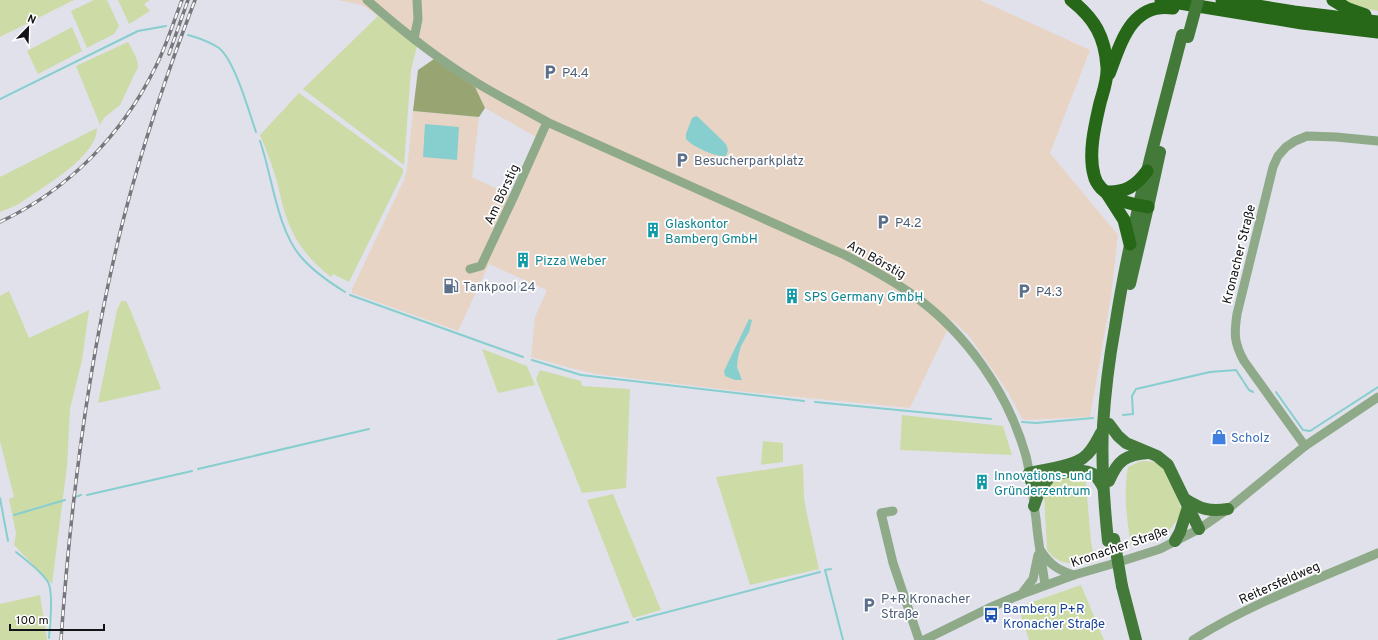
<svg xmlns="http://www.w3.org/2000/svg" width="1378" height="640" font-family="Overpass,sans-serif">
	<rect width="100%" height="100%" fill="#e1e1eb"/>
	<path fill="#e8d4c5" d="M337,0h643l110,50 -40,103 68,82 -7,61 -21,121 -67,3 -15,-28 -39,-56 -17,-16 -42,88 -174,-17 -140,-17 -25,-6 -40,-11 4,-40 12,-27 -58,-26 -31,67 -106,-38v-4l52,-109 3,-11 6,-58 66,6 -7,60 38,18 26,-58 -51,-29 -10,-21 -58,-41 -39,-30 -16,-11z"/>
	<g fill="#cddba7">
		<path d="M0,0h74l-74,37z"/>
		<path d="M94,0h13l12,26 -5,8 -27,14 -16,-37z"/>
		<path d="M118,0h32l-6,4 6,7 -21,13z"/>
		<path d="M1342,0h36v11l-20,-4z"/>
		<path d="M378,16l39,30 -6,24 -7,95 -101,-76z"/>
		<path d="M72,27l10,24 -44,23 -11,-23z"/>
		<path d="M128,42c4,8 10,16 10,25l-18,38 -16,13 -4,7 -24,-59z"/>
		<path d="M299,93l104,76v4l-54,109 -16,-8 -2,3c-21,-16 -37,-36 -45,-61 -5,-14 -7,-30 -12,-44 -4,-13 -9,-25 -14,-37z"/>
		<path d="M97,128c1,24 -41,51 -59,63 -6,4 -12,8 -18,12 -6,4 -14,6 -20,9v-35z"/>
		<path d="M9,291l20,47 60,-28 -7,50 -12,49 -3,57 -15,118 -38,-39 2,-12 -7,-34 5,-2 -14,-56v-145z"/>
		<path d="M121,301h5l5,10 30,78 -63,14 19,-93z"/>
		<path d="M482,349l45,17 8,19 -37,8z"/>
		<path d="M540,370l41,11 1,5 48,3 -4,99 -44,5 -46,-114z"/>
		<path d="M902,415l101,11 9,29 -112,-5z"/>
		<path d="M763,441l20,2v19l-22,3z"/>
		<path d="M1141,461c4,0 9,0 13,1 15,5 24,37 28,51l-14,19 -37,14c-4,-26 -8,-53 -3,-79z"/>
		<path d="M803,464l1,33 2,13 13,59 -69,16 -34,-108z"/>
		<path d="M1080,476l5,3 1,5 5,58 4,20c-17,2 -38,5 -48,-13l-3,-54c4,-18 21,-17 36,-19z"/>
		<path d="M613,494l48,116 -28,8 -46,-118z"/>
		<path d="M1081,585l23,55h-75l-11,-33z"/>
		<path d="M40,595l7,45h-47v-36z"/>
	</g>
	<path fill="#98a573" d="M434,59l41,28 10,21 -6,9 -66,-6 5,-41z"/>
	<g fill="#87cecf">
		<path d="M696,116l2,1 28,27 2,6 -2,6c-11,1 -33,-9 -40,-17v-5l6,-16z"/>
		<path d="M425,124l34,3 -2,33 -34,-3z"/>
		<path d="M749,319l3,1 -3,12 -8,14 -3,11 -1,10 5,13h-7l-10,-4 -1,-5z"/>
	</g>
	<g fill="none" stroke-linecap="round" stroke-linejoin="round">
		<g stroke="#87cecf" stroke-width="2">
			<path d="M188,35c11,3 22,7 31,13 16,13 30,64 37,84"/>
			<path d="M0,99l138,-68 28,-5"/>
			<path d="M260,141c12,34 17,90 42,117 12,14 27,24 43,34"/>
			<path d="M350,295l173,62"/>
			<path d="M532,360l49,15 223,26"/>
			<path d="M1276,392l27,38 7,1 68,-44"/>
			<path d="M815,402l176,17"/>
			<path d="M1123,415l10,-1 -1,-18 4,-7 74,-17 26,-2 13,20 4,2"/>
			<path d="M1022,422l14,1 57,-5"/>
			<path d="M198,469l171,-40"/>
			<path d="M87,495l105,-24"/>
			<path d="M75,497l6,-2"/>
			<path d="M0,498l8,43"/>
			<path d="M14,515l51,-15"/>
			<path d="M16,552c11,9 25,19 32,30 6,11 2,43 1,56"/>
			<path d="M831,569l-6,1 18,70"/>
			<path d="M637,620l183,-48"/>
			<path d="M558,640l70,-18"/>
		</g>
		<g stroke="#8eaa88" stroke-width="9">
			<path d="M367,0c34,30 72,60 110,83 23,14 47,26 70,39l298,133c23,12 46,24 68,40 53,38 95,97 113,161 5,21 7,42 10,63 2,22 6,44 9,66"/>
			<path d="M414,39l4,-20 -1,-19"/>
			<path d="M470,269l11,-3 33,-70 33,-74"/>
			<path d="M1305,446l-61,-85c-10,-18 -10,-27 -7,-47l36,-147 5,-11 8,-9 9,-6 12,-5 29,1 42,4"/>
			<path d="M893,511l-12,2 12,50 26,77"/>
			<path d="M1041,551c9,14 17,19 33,24"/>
			<path d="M1023,592l10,-13 5,-24"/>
			<path d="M924,640l65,-32 33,-14 52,-19 45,-13 41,-13 39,-20 29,-20 77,-63 73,-49"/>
			<path d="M1193,640c58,-37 123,-60 185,-87"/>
		</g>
		<g stroke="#447a39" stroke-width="12">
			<path d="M1130,284l18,-77 12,-55"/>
			<path d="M1109,424l9,12 8,7 31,13 11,9 31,64"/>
			<path d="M1029,473c14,-3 44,-7 54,-15 9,-6 13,-16 18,-25"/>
			<path d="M1031,481c16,-4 47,-16 62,-7 5,3 7,8 10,13"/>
			<path d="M1109,481c9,-21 16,-26 39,-28"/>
			<path d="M1185,499c16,10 24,13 43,10"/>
			<path d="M1034,506l6,-17 10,-12"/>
			<path d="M1108,541c-4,-38 -7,-76 -5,-115 2,-33 6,-66 12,-99 15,-99 42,-195 67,-292"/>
			<path d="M1175,541l5,-9 8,-25"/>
			<path d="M1122,586l14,54"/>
		</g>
		<g stroke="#266817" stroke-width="13">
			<path d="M1071,0c24,19 34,37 36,67 1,12 -4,25 -7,36 -5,22 -12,50 -6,72 2,10 11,18 19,22 10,6 24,8 35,10"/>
			<path d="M1161,0l141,23 76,9"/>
			<path d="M1222,0l72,12 84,10"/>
			<path d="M1333,0l15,9 17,6"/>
			<path d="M1109,74c12,-31 22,-72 64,-66"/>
			<path d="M1106,192c19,1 30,-6 41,-21"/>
			<path d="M1108,195l16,25 6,24"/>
		</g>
		<g stroke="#77777e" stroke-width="3.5">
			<g id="rail">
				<path d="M169,54l19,-54"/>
				<path d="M0,222c68,-32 122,-87 155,-154 11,-21 18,-45 27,-68"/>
				<path d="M61,640c10,-143 28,-288 64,-427 19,-72 43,-143 70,-213"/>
			</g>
		</g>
		<use href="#rail" stroke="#fff" stroke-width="2" stroke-dasharray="6" stroke-linecap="butt"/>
		<g stroke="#447a39" stroke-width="12">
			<path d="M1188,37l10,-37"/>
			<path d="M1114,539l8,47"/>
		</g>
	</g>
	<defs>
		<g id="parking-bare" transform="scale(1.2)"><path d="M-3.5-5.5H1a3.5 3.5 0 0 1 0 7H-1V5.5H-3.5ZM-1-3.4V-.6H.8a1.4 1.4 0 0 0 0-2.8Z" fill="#5c6f8a" stroke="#fff" stroke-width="2.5" paint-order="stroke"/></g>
		<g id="building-bare" transform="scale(1.2)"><path d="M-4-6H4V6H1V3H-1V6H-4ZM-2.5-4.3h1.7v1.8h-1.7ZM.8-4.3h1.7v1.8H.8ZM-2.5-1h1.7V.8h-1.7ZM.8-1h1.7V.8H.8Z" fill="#0f9aa8" stroke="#fff" stroke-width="2.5" paint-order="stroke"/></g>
		<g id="fuel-bare" transform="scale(1.2)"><path d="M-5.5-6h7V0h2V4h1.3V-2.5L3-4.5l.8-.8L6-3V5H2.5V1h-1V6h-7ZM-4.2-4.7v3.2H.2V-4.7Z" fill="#5c6f8a" stroke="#fff" stroke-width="2.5" paint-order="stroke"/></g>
		<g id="shop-bare" transform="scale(1.2)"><path d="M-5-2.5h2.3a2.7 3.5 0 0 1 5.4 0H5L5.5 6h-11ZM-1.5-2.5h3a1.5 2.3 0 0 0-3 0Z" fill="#3f7fe0" stroke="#fff" stroke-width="2.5" paint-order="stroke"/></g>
		<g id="bus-bare" transform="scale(1.2)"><path d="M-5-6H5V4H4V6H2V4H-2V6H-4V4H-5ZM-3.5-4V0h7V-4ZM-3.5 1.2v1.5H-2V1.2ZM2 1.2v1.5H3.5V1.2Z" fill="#1a4fb4" stroke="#fff" stroke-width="2.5" paint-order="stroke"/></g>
	</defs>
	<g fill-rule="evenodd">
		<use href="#parking-bare" x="550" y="72"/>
		<use href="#parking-bare" x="682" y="160"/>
		<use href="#parking-bare" x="883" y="222"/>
		<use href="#building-bare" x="653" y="230"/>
		<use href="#building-bare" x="523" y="260"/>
		<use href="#fuel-bare" x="451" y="286"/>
		<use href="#parking-bare" x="1024" y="291"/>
		<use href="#building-bare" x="792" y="296"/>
		<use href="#shop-bare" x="1219" y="437"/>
		<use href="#building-bare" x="982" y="482"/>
		<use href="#parking-bare" x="869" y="605"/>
		<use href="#bus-bare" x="991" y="615"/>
	</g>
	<g text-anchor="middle" stroke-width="3.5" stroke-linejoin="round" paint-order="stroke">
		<g font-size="13" fill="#4e5e75" stroke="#fff" text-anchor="start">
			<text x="562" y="77">P4.4</text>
			<text x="694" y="165">Besucherparkplatz</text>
			<text x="895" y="227">P4.2</text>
			<text x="463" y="291">Tankpool 24</text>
			<text x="1036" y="296">P4.3</text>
			<text x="881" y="603">P+R Kronacher<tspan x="881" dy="15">Straße</tspan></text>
		</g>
		<g font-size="13" fill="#131317" stroke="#fff">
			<text transform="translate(501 194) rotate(-65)" y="5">Am Börstig</text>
			<text transform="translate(1238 254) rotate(-76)" y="5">Kronacher Straße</text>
			<text transform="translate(877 259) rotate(29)" y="5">Am Börstig</text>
			<text transform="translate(1119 546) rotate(-19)" y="5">Kronacher Straße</text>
			<text transform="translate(1279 582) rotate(-24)" y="5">Reitersfeldweg</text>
		</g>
		<g font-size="13" fill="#0d838f" stroke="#fff" text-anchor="start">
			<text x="665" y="228">Glaskontor<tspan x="665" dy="15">Bamberg GmbH</tspan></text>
			<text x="535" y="265">Pizza Weber</text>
			<text x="804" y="301">SPS Germany GmbH</text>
			<text x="994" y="480">Innovations- und<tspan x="994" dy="15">Gründerzentrum</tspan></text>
		</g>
		<g font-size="13" fill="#366cbe" stroke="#fff" text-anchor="start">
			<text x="1231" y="442">Scholz</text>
		</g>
		<g font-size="13" fill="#164399" stroke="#fff" text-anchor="start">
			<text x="1003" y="613">Bamberg P+R<tspan x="1003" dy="15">Kronacher Straße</tspan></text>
		</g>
	</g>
	<g transform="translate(28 28) rotate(23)" stroke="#ffffff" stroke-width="3" paint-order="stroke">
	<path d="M0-3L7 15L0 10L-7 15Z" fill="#131317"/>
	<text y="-6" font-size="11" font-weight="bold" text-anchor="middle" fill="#131317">N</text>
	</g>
	<path d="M10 624v6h94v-6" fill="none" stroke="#131317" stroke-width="2"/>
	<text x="16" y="624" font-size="12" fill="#131317" stroke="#ffffff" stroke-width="3" paint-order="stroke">100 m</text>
</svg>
